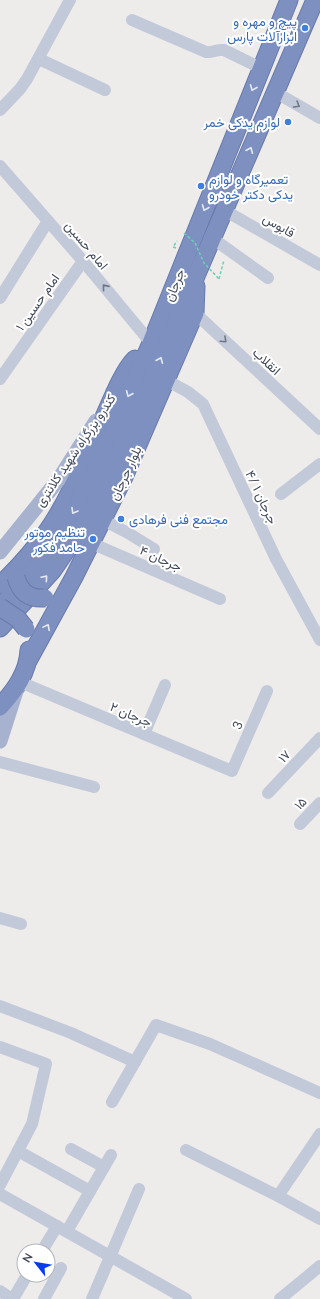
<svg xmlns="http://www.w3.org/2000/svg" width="320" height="1299" font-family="Lato,Vazirmatn,sans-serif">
	<rect width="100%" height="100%" fill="#eeebeb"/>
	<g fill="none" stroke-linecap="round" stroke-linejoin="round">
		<g stroke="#687bac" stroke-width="19">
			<g id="highway">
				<path d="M0,585c18,-17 34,-35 48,-55 22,-32 36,-69 52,-104 9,-19 21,-53 35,-67"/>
				<path d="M0,608l41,-47 32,-47 25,-48 53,-123 138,-343"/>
				<path d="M0,628l53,-58 28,-41 30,-56 204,-473"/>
				<path d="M28,661l46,-84 50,-100 71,-164 1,-27"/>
				<path d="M0,707c15,-17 28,-34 29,-57"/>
			</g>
		</g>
		<g stroke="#68d3b4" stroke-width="1.5" stroke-dasharray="3 2" stroke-linecap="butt">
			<path d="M176,248l-3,-1 4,-6"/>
			<path d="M219,279l5,-19"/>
		</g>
		<g stroke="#c2c9d8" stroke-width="12">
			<path d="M132,20l74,32c7,1 11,-3 18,-2l37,18"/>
			<path d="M39,59l66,31"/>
			<path d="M275,92l45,26"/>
			<path d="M0,110l20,-21 7,-10 43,-79"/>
			<path d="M0,166l83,95 68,82"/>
			<path d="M224,210l96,55"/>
			<path d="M212,238l56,40"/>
			<path d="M0,298l48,-77"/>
			<path d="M195,313l125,116"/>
			<path d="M0,379l83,-118"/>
			<path d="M166,380l22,12 15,12 73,155 44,81"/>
			<path d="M281,494l39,-30"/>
			<path d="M103,520l25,13 26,16"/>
			<path d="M91,543l129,56"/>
			<path d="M20,682l212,89 35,-80"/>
			<path d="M144,734l21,-49"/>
			<path d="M0,762l94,25"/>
			<path d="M268,793l52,-55"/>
			<path d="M300,824l20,-21"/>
			<path d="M0,918l21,6"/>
			<path d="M0,1006l71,27 64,29"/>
			<path d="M0,1047l46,17 -14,60 -32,61"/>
			<path d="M112,1102l44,-77 54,19 110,49"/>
			<path d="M71,1149l33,18"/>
			<path d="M186,1150l92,46 42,-62"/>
			<path d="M18,1151l72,40"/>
			<path d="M0,1194l186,105"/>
			<path d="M278,1196l42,23"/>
			<path d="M67,1231l44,-76"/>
			<path d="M42,1251l15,-25"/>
			<path d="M0,1291l12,8"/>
			<path d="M13,1299l14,-24"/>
			<path d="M44,1299l17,-31"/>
			<path d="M92,1299l47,-110"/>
			<path d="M280,1299l40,-33"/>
		</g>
		<g stroke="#a7b3ce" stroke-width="15">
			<path d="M0,552l59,-73 37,-58"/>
			<path d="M0,741l17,-53"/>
		</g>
		<use href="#highway" stroke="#7d90c0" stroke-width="17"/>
		<g stroke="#687bac" stroke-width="19" stroke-linecap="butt">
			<g id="highway-bridge">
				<path d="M16,577c4,15 13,22 29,21"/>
				<path d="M0,607l18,12 8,10"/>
			</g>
		</g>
		<path stroke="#68d3b4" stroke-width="1.5" stroke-dasharray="3 2" stroke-linecap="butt" d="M184,233l11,10 9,20 15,16"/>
		<use href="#highway-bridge" stroke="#7d90c0" stroke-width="17"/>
	</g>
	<defs><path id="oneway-chevron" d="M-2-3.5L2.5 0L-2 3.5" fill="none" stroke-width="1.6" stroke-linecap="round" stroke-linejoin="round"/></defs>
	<g stroke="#e5e9f2">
		<use href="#oneway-chevron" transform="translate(253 88) rotate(112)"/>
		<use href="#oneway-chevron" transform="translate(250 150) rotate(-67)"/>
		<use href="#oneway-chevron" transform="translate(205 208) rotate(112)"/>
		<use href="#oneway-chevron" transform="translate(160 360) rotate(-67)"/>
		<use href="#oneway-chevron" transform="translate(129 394) rotate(113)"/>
		<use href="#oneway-chevron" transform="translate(74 511) rotate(120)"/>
		<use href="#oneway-chevron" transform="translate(45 578) rotate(-49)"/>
		<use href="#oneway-chevron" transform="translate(47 627) rotate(-62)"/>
	</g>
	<g stroke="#6f7686">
		<use href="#oneway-chevron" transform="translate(297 105) rotate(30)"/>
		<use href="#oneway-chevron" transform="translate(105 287) rotate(-129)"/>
		<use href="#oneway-chevron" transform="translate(224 340) rotate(43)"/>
	</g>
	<g fill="#3f7fe0" stroke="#fff" stroke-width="1.5">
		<circle cx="305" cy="28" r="4"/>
		<circle cx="288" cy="122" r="4"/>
		<circle cx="201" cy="186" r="4"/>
		<circle cx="121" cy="519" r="4"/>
		<circle cx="93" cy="539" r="4"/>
	</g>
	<g text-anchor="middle" stroke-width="4" stroke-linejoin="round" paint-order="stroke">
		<g font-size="13" fill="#366cbe" stroke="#fff" text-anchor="end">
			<text x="297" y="26">پیچ و مهره و<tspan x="297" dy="15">ابزارآلات پارس</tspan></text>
			<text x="280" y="127">لوازم یدکی خمر</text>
			<text x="209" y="184" text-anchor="start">تعمیرگاه و لوازم<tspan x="209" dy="15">یدکی دکتر خودرو</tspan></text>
			<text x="129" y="524" text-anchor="start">مجتمع فنی فرهادی</text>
			<text x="85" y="537">تنظیم موتور<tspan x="85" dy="15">حامد فکور</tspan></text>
		</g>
		<g font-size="13" fill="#424a5a" stroke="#fff">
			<text transform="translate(279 225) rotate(30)" y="5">قابوس</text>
			<text transform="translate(87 245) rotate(50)" y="5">امام حسین</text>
			<text transform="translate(174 285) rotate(-68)" y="5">جرجان</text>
			<text transform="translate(37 302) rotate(-55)" y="5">امام حسین ۱</text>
			<text transform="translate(267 361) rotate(43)" y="5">انقلاب</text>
			<text transform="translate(75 450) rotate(-56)" y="5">کندرو بزرگراه شهید کلانتری</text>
			<text transform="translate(125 473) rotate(-65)" y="5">بلوار جرجان</text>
			<text transform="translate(262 497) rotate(65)" y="5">جرجان ۱ /۴</text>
			<text transform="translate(161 558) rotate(24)" y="5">۴ جرجان</text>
			<text transform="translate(131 714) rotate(23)" y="5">جرجان ۲</text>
			<text transform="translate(237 725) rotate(-67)" y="5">3</text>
			<text transform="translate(284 756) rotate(-47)" y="5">۱۷</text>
			<text transform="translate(300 803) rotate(-46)" y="5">۱۵</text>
		</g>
	</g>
	<g transform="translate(36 1263) rotate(301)"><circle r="19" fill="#ffffff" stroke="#b3b7bd"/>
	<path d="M0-3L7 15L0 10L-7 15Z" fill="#073cec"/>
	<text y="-6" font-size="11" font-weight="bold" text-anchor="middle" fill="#424a5a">N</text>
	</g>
</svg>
